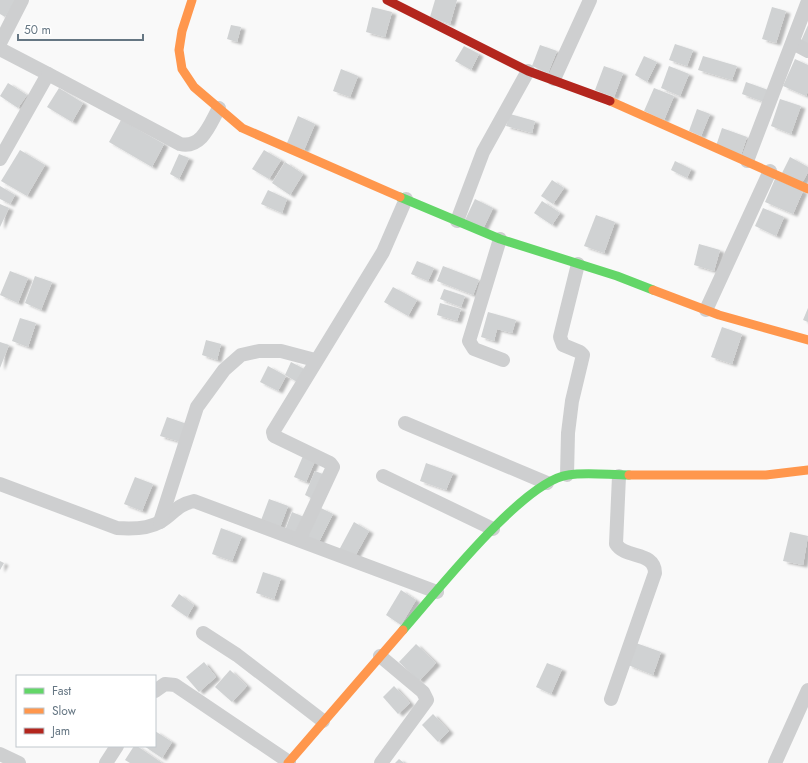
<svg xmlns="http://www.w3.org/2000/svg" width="808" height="763" font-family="Jost,sans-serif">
	<defs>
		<filter id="shadow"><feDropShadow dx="4.5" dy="2.5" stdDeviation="1" flood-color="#0004"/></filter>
	</defs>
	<rect width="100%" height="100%" fill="#f9f9f9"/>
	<g fill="#d0d2d3" filter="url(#shadow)">
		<path d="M0,0h15l-10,17 -5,-3z"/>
		<path d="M435,0h22l-7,24 -20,-7z"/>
		<path d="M372,7l20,5 -7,25 -19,-5z"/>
		<path d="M772,7l14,4 -10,32 -14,-4z"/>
		<path d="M231,25l10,2 -4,15 -10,-3z"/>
		<path d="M808,25v19l-7,-3z"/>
		<path d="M675,44l18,6 -6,16 -18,-6z"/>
		<path d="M540,45l17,6 -9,22 -16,-7z"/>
		<path d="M464,46l15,8 -8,16 -16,-9z"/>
		<path d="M644,56l13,6 -10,20 -12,-7z"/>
		<path d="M703,56l34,10 -5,14 -34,-10z"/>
		<path d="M795,59l13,6v26l-2,5 -23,-10z"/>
		<path d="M604,66l19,7 -9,24 -19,-7z"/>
		<path d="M669,66l20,8 -9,22 -19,-8z"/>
		<path d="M341,69l17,7 -8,21 -17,-6z"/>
		<path d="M746,82l22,8 -4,12 -22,-8z"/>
		<path d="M8,83l19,12 -9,13 -18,-12z"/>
		<path d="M59,88l24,15 -11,19 -25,-15z"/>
		<path d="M654,88l20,8 -10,24 -20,-9z"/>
		<path d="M780,99l21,7 -10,28 -20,-8z"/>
		<path d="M697,109l13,5 -9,22 -12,-5z"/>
		<path d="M510,114l25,7 -3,12 -26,-7z"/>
		<path d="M298,116l17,8 -11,26 -17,-7z"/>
		<path d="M121,120l43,24 -12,23 -43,-25z"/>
		<path d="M722,128l25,9 -6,18 -25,-9z"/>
		<path d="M20,150l25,15 -18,31 -26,-15z"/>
		<path d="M264,150l17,10 -12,19 -17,-10z"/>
		<path d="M179,154l10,4 -10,21 -9,-5z"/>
		<path d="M790,157l18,10v5l-6,11 -20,-10z"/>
		<path d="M675,161l16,8 -4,9 -16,-8z"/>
		<path d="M285,162l18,12 -13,21 -18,-12z"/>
		<path d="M775,179l28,12 -10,23 -28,-12z"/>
		<path d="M552,180l12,8 -11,16 -12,-8z"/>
		<path d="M0,186l15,9 -5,9 -10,-5z"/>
		<path d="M268,190l19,9 -5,14 -21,-9z"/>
		<path d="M475,199l18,9 -10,21 -18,-9z"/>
		<path d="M542,201l18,12 -8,12 -18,-12z"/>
		<path d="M0,204l9,4 -9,19z"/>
		<path d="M763,208l21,9 -8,19 -21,-10z"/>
		<path d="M596,215l19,7 -11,31 -20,-7z"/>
		<path d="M699,244l21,6 -6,21 -20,-6z"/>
		<path d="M417,261l17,7 -6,13 -17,-7z"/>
		<path d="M443,266l36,14 -6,15 -36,-14z"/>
		<path d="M10,271l18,7 -10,25 -18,-8z"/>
		<path d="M35,276l17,6 -11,28 -16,-7z"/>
		<path d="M393,287l24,13 -9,16 -24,-14z"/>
		<path d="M444,289l21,7 -4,11 -21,-8z"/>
		<path d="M440,303l21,6 -4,12 -20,-6z"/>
		<path d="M808,308v14l-5,-2z"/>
		<path d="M488,312l28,8 -4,13 -15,-4 -3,12 -13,-4z"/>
		<path d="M20,318l16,5 -8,24 -16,-6z"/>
		<path d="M722,327l20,7 -10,30 -21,-7z"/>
		<path d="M206,340l15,4 -4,16 -15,-5z"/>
		<path d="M0,342l9,3 -9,23z"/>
		<path d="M291,362l15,8 -7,13 -14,-8z"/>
		<path d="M268,366l18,10 -8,15 -18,-9z"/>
		<path d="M167,417l20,7 -6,18 -21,-6z"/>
		<path d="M303,456l12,5 -9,21 -12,-5z"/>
		<path d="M426,463l27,10 -7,17 -26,-9z"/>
		<path d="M315,471l13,5 -11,25 -12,-6z"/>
		<path d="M135,477l18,7 -11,27 -18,-7z"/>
		<path d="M269,499l19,7 -9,24 -19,-7z"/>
		<path d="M321,508l12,6 -15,30 -12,-6z"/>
		<path d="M292,512l12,5 -7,20 -13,-4z"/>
		<path d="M354,522l15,9 -15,27 -15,-8z"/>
		<path d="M221,528l21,8 -10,25 -20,-7z"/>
		<path d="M790,532l18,4 -5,29 -20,-4z"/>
		<path d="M0,561l4,2 -4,7z"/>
		<path d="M263,572l18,6 -7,21 -18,-6z"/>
		<path d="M401,590l15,10 -15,25 -15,-10z"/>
		<path d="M179,594l15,11 -7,12 -16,-11z"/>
		<path d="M636,643l25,9 -8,23 -25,-10z"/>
		<path d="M416,644l20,19 -17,18 -20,-19z"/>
		<path d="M204,662l12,15 -17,15 -13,-15z"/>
		<path d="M547,663l15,6 -11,25 -15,-7z"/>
		<path d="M230,670l17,16 -15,16 -17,-15z"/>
		<path d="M394,686l16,17 -12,11 -15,-17z"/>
		<path d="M433,714l16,17 -11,11 -16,-17z"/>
		<path d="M155,731l17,11 -10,16 -18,-12h11z"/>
		<path d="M134,746h3l25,17h-32l-5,-3z"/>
		<path d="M399,759l5,4h-9z"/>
	</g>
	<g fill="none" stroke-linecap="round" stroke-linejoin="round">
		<g stroke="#cecfd0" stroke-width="14">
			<path d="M0,43l22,-43"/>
			<path d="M793,43l15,8"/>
			<path d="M0,49l48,25 -48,85"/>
			<path d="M48,74l132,70c22,5 30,-20 39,-36"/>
			<path d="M554,79l36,-79"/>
			<path d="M747,161l61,-160"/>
			<path d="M457,221l26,-69 45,-81"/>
			<path d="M500,239l-31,102 5,8 29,11"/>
			<path d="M706,310l64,-139"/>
			<path d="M405,423l142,60"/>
			<path d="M567,475l1,-42 4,-32 11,-46 -3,-3 -17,-7 -3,-8 18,-73"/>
			<path d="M383,476l110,53"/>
			<path d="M0,484l117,44c13,1 31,1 43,-6 14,-8 16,-17 34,-21l243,91"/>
			<path d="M160,522l37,-115 27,-37 17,-15 18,-4h22l34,9"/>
			<path d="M299,540l34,-73 -3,-4 -56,-27 -1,-4 110,-180 23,-53"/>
			<path d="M203,633l34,22 86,66"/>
			<path d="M380,656l43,36 4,8 -46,63"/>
			<path d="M155,691l10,-7 10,1 114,77"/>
			<path d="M611,699l44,-126c0,-22 -30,-14 -39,-29l3,-68"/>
			<path d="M0,754l19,9"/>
			<path d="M106,763l11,-17"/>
			<path d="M775,763l33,-73"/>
		</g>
		<g stroke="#63d668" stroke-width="9">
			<path d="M400,197l100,42 117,37 36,14"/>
			<path d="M403,630c32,-36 120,-149 165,-155 19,-3 41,0 61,0"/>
		</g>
		<g stroke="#ff974d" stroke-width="9">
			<path d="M192,0l-10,31 -3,19 3,19 12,18 48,41 158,69"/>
			<path d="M610,101l198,88"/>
			<path d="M653,290l66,25 89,25"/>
			<path d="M629,475h137l42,-5"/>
			<path d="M288,763l115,-133"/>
		</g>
		<path stroke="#b3261e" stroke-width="9" d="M387,0l141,71 82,30"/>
	</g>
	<rect x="16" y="675" width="140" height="72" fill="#ffffff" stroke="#c1c8cd"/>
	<rect x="24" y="688" width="20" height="6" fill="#63d668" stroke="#c1c8cd"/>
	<text x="52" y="695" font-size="12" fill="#657683">Fast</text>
	<rect x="24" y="708" width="20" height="6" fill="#ff974d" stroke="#c1c8cd"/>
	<text x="52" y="715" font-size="12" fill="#657683">Slow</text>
	<rect x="24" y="728" width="20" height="6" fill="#b3261e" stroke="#c1c8cd"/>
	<text x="52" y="735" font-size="12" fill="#657683">Jam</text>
	<path d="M18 34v6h125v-6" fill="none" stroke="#657683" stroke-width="2"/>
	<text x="24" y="34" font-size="12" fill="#657683" stroke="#ffffff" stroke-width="3" paint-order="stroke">50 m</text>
</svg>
